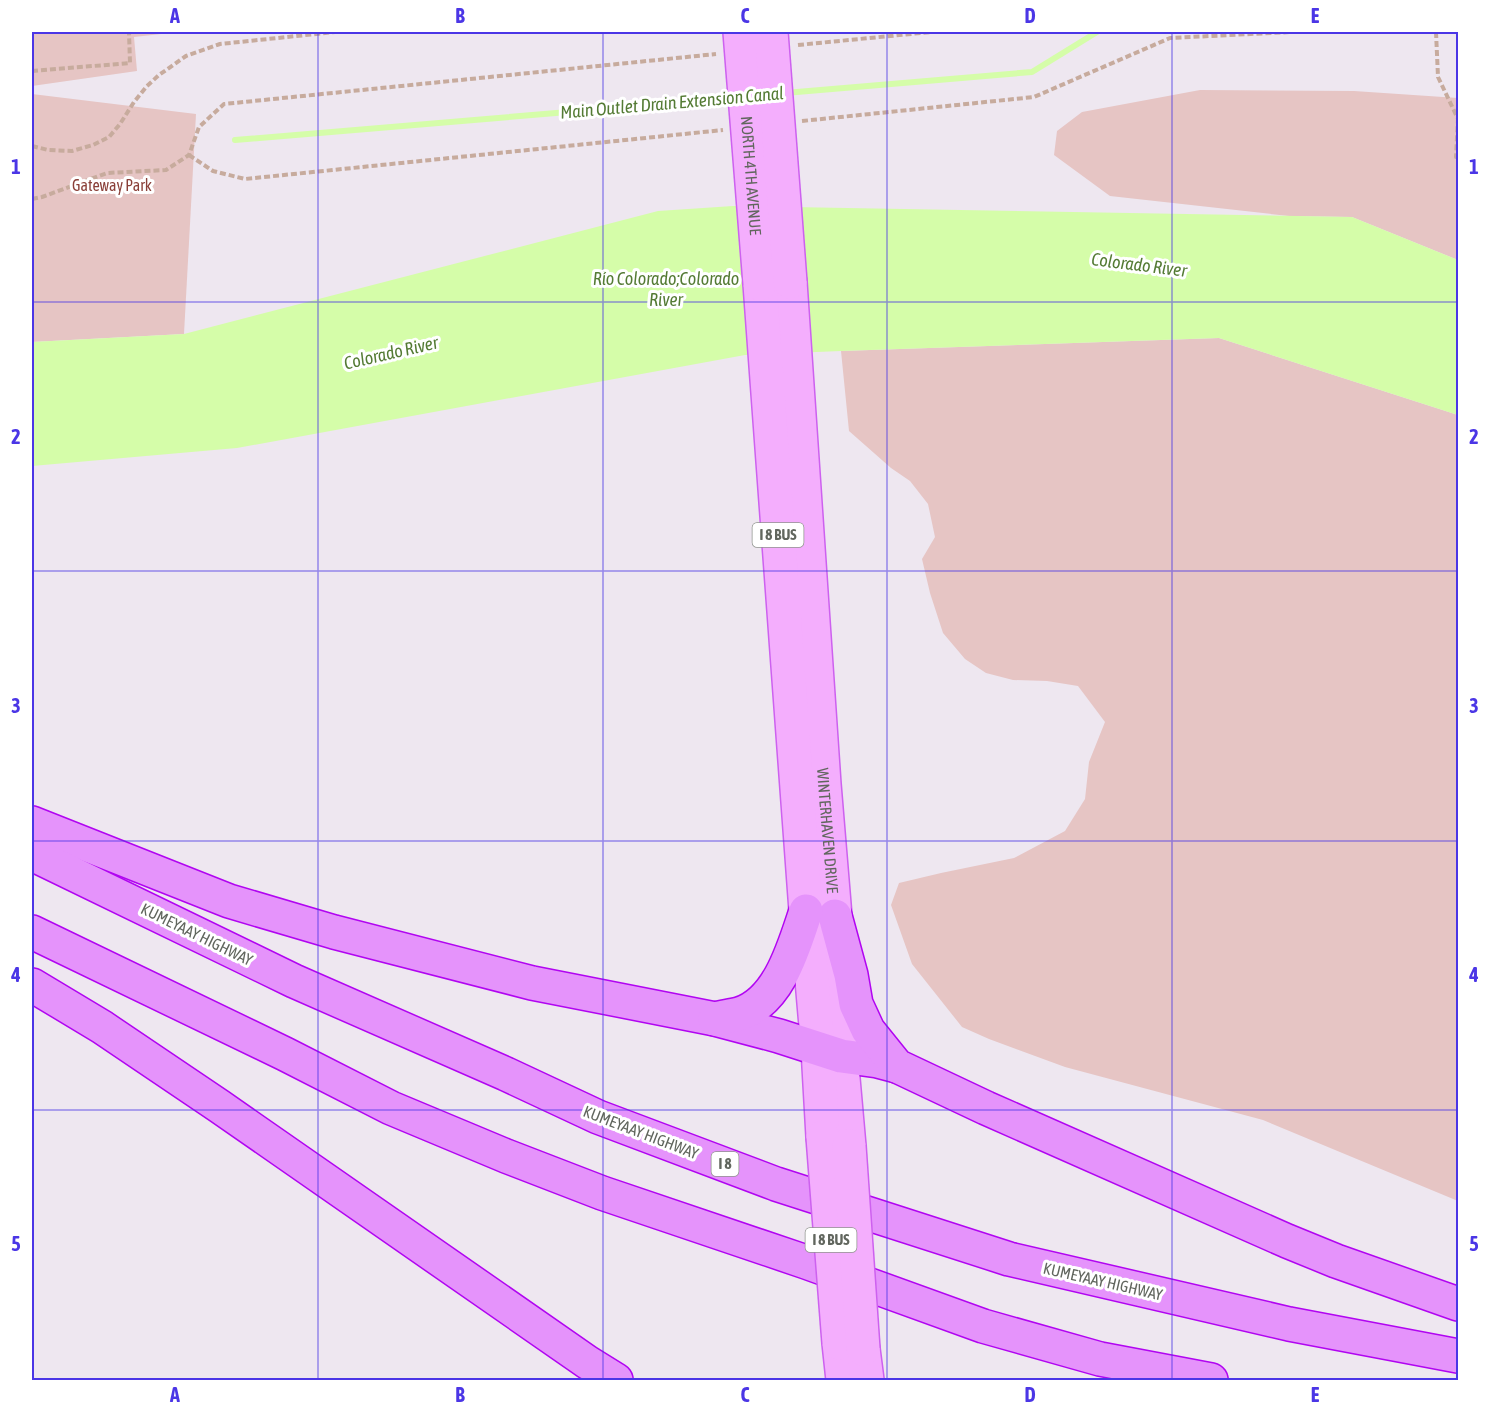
<svg xmlns="http://www.w3.org/2000/svg" width="1490" height="1412" font-family="'Asap Condensed',sans-serif">
	<rect width="100%" height="100%" fill="#eee7f0"/>
	<g fill="#e6c5c4">
		<path d="M32,32h147l-45,5 3,34 -105,15z"/>
		<path d="M1200,90l154,1 104,7v162l-106,-43 -63,-1 -179,-20 -56,-41 3,-24 25,-19z"/>
		<path d="M32,94l164,20 -12,220 -152,8z"/>
		<path d="M1219,338l239,77v786l-195,-81 -198,-53 -76,-28 -27,-12 -50,-63 -21,-59 8,-22 42,-10 73,-15 51,-27 20,-32 4,-37 16,-40 -27,-36 -31,-5 -34,-1 -27,-7 -21,-14 -22,-26 -13,-40 -8,-34 13,-22 -7,-33 -18,-23 -19,-13 -42,-37 -8,-80z"/>
	</g>
	<path fill="#d5fda9" d="M733,206l619,11 106,43v155l-239,-77 -378,13 -96,4 -508,93 -205,18v-124l152,-8 474,-123z"/>
	<g fill="none" stroke-linecap="round" stroke-linejoin="round">
		<g stroke="#d5fda9" stroke-width="6">
			<path d="M785,93l247,-21 65,-40"/>
			<path d="M235,140l501,-42"/>
		</g>
		<g stroke="#cd61ef" stroke-width="36">
			<g id="major">
				<path id="s1" d="M790,282l34,502 11,132 6,140 8,90"/>
				<path d="M760,284l46,627 12,138 5,88"/>
				<path d="M839,1343l4,37"/>
				<path d="M863,1349l4,31"/>
			</g>
		</g>
		<g stroke="#b105f1" stroke-width="36">
			<g id="highway">
				<path d="M32,823l197,78 105,31 198,51 183,36 64,17 62,20 37,5 19,5"/>
				<path d="M32,854l262,127 212,93 92,43 178,67 233,75 280,65 169,32"/>
				<path d="M835,916l16,59 5,29 12,26 29,36 89,42 301,133 49,20 122,43"/>
				<path d="M32,932l253,122 106,54 115,48 96,37 204,69 177,64 117,33 111,21"/>
				<path d="M32,985l70,42 117,79 368,256 29,18"/>
				<path d="M715,1019c8,-2 16,-3 24,-5 40,-12 55,-67 67,-103"/>
			</g>
		</g>
		<g stroke="#c7ab9d" stroke-width="4" stroke-dasharray="6 3" stroke-linecap="butt">
			<path d="M1436,32l2,45 20,42 -2,38h2"/>
			<path d="M798,45l133,-13"/>
			<path d="M32,71l98,-8 -1,-31"/>
			<path d="M802,121l232,-24 136,-59 121,-6"/>
			<path d="M32,146l16,4 24,1 21,-6 16,-8 11,-13 14,-22 13,-16 12,-11 27,-19 34,-12 115,-12"/>
			<path d="M189,155l24,16 32,8 478,-49"/>
			<path d="M32,199l10,-2 65,-24 59,-3 23,-15 10,-28 25,-23 492,-50"/>
		</g>
		<use href="#major" stroke="#f4aefd" stroke-width="33"/>
		<use href="#highway" stroke="#e593fb" stroke-width="33"/>
		<g stroke="#cd61ef" stroke-width="36" stroke-linecap="butt">
			<g id="major-bridge">
				<path id="s2" d="M740,32l20,252"/>
				<path d="M771,32l19,250"/>
				<path d="M823,1137l16,206"/>
				<path d="M849,1146l14,203"/>
			</g>
		</g>
		<use href="#major-bridge" stroke="#f4aefd" stroke-width="33"/>
	</g>
	<path fill="none" stroke="#4b36e6" stroke-width="1.5" stroke-opacity="0.55" d="M318,32v1348M603,32v1348M887,32v1348M1172,32v1348M32,302h1426M32,571h1426M32,841h1426M32,1110h1426"/>
	<g text-anchor="middle" stroke-width="6" stroke-linejoin="round" paint-order="stroke">
		<g fill="#fff" stroke="#90948e" stroke-width="1.5">
			<rect x="752.5" y="523" width="51" height="24" rx="4.5"/>
			<rect x="711.5" y="1152" width="27" height="24" rx="4.5"/>
			<rect x="805.5" y="1228" width="51" height="24" rx="4.5"/>
		</g>
		<g font-size="15" font-weight="bold" fill="#61665e">
			<text x="778" y="540">I 8 BUS</text>
			<text x="725" y="1169">I 8</text>
			<text x="831" y="1245">I 8 BUS</text>
		</g>
		<g font-size="16" fill="#61665e" stroke="#fff">
			<text dy="6" stroke="none"><textPath href="#s2" startOffset="144">NORTH 4TH AVENUE</textPath></text>
			<text dy="6" stroke="none"><textPath href="#s1" startOffset="550">WINTERHAVEN DRIVE</textPath></text>
			<text transform="translate(197 934) rotate(26)" y="6">KUMEYAAY HIGHWAY</text>
			<text transform="translate(641 1132) rotate(21)" y="6">KUMEYAAY HIGHWAY</text>
			<text transform="translate(1103 1281) rotate(13)" y="6">KUMEYAAY HIGHWAY</text>
		</g>
		<g font-size="16" fill="#8a4039" stroke="#fff">
			<text x="112" y="191">Gateway Park</text>
		</g>
		<g font-size="18" font-style="italic" fill="#547b34" stroke="#fff">
			<text transform="translate(672 103) rotate(-5)" y="6">Main Outlet Drain Extension Canal</text>
			<text transform="translate(1139 265) rotate(7)" y="6">Colorado River</text>
			<text x="666" y="285">Río Colorado;Colorado<tspan x="666" dy="21">River</tspan></text>
			<text transform="translate(391 353) rotate(-13)" y="6">Colorado River</text>
		</g>
	</g>
	<rect width="1490" height="1412" fill="none" stroke="#ffffff" stroke-width="66"/>
	<rect x="33" y="33" width="1424" height="1346" fill="none" stroke="#4b36e6" stroke-width="2"/>
	<g font-size="20" text-anchor="middle" font-weight="bold" fill="#4b36e6">
		<text x="175" y="23">A</text>
		<text x="460" y="23">B</text>
		<text x="745" y="23">C</text>
		<text x="1030" y="23">D</text>
		<text x="1315" y="23">E</text>
		<text x="16" y="174">1</text>
		<text x="1474" y="174">1</text>
		<text x="16" y="444">2</text>
		<text x="1474" y="444">2</text>
		<text x="16" y="713">3</text>
		<text x="1474" y="713">3</text>
		<text x="16" y="982">4</text>
		<text x="1474" y="982">4</text>
		<text x="16" y="1251">5</text>
		<text x="1474" y="1251">5</text>
		<text x="175" y="1402">A</text>
		<text x="460" y="1402">B</text>
		<text x="745" y="1402">C</text>
		<text x="1030" y="1402">D</text>
		<text x="1315" y="1402">E</text>
	</g>
</svg>
